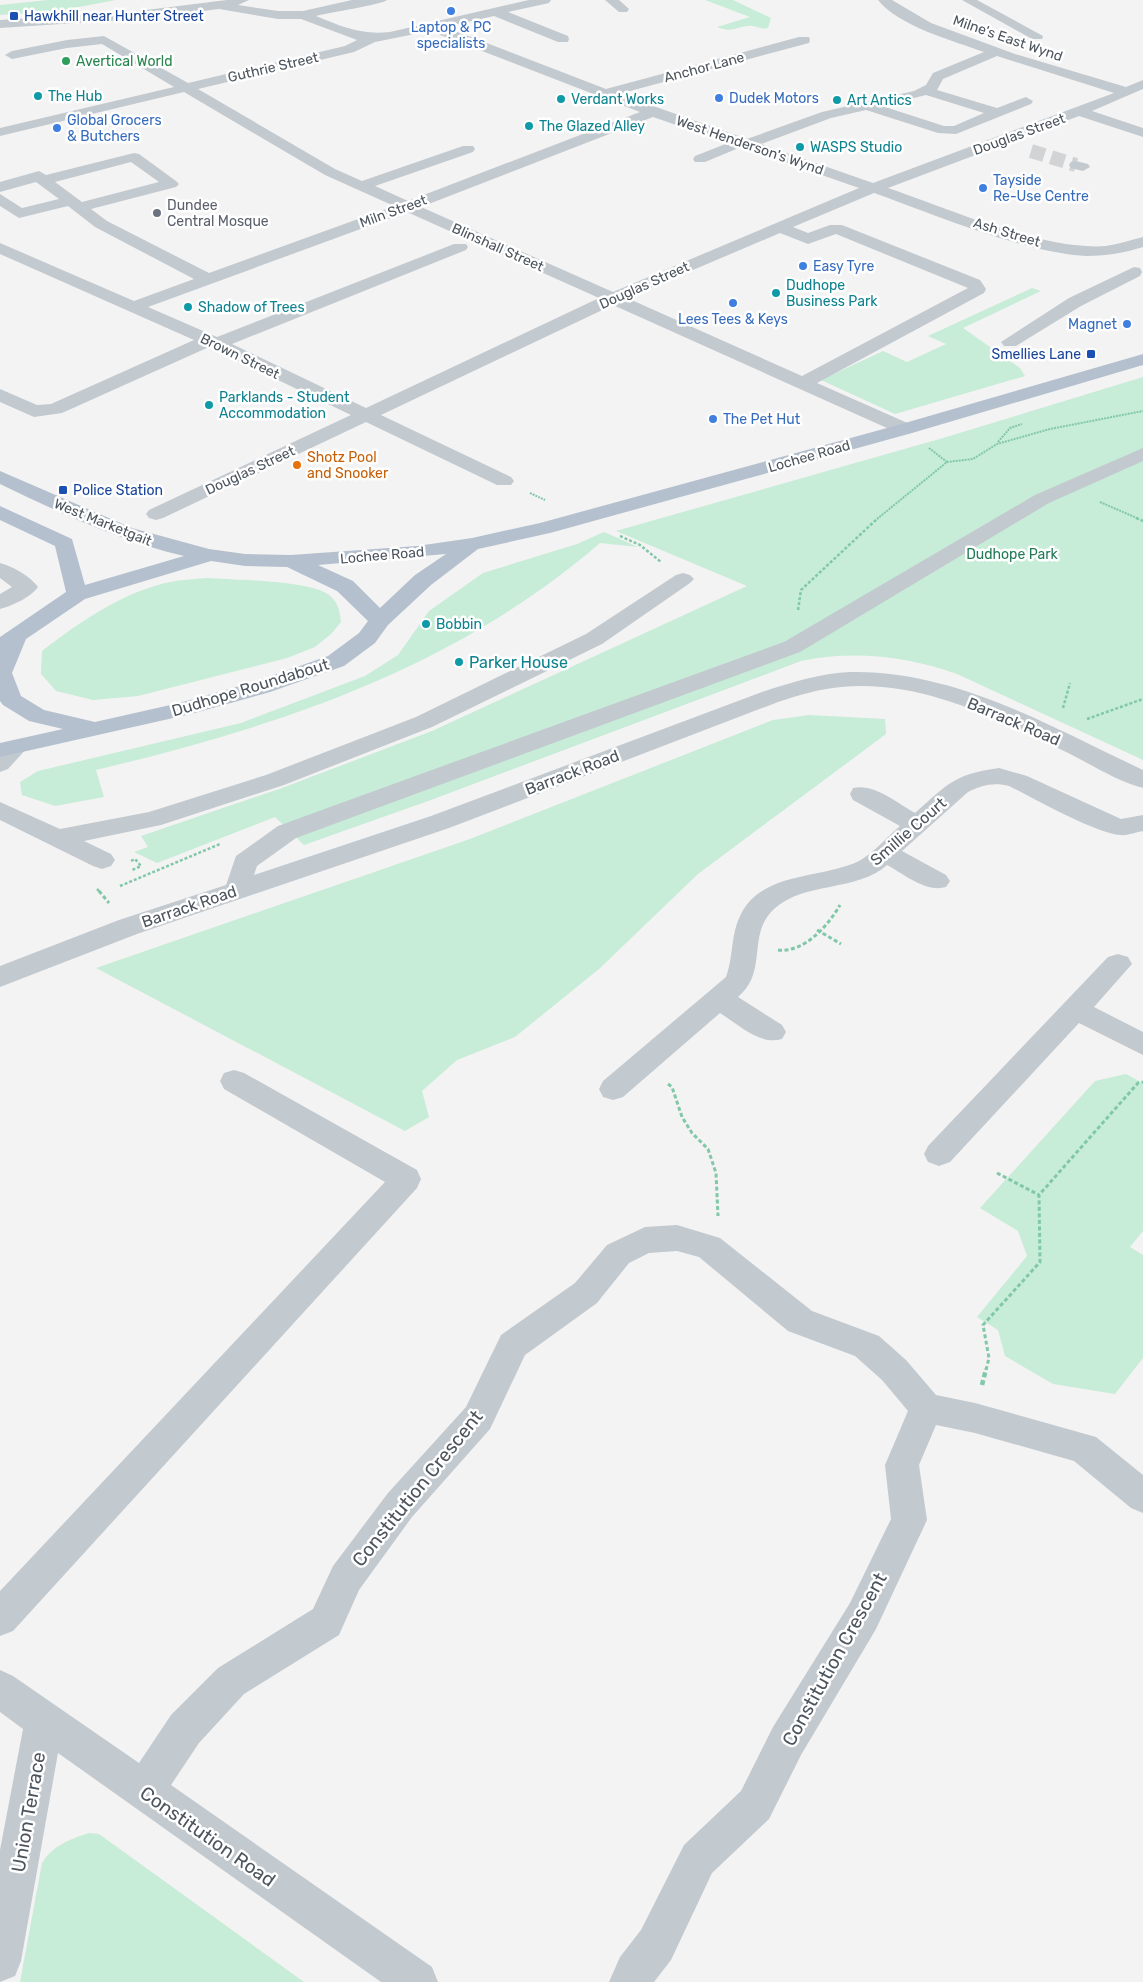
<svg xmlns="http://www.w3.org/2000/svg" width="1143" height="1982" font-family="Rubik,sans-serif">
	<rect width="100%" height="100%" fill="#f4f3f3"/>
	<g fill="#c7ecd7">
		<path d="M48,0h68l-59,11 -57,4v-10z"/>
		<path d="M705,0h28l38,18 -3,10c-8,2 -12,-3 -19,-2 -15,1 -16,7 -32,1l33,-10z"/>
		<path d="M1032,288l9,3 -78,37 57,40 5,8 -130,38 -74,-34 62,-29 24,11 39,-18 -18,-8z"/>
		<path d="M1143,377v383l-186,-86c-51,-18 -103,-24 -156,-13l-370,139 -127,45 -29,-28 -118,46 -23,-11 14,-5 -7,-11 141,-48 150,-57 315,-145 -131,-55 327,-93z"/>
		<path d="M604,532l34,15 -38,-4c-146,126 -320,183 -504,227l8,27 -49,9 -33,-11 -2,-13 18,-11 203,-48 124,-47 33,-21 31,-44 54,-38 94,-29z"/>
		<path d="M207,578c26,2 105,2 122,17 9,7 11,16 12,27l-10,12 -16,13 -28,11 -149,38 -45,4 -37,-9 -15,-17 1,-23c38,-29 76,-56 123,-68 14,-3 29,-4 42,-5z"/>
		<path d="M809,715l76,4 1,15 -188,140 -99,95 -84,68 -58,23 -35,31 7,26 -24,14 -309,-163 374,-129 303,-119z"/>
		<path d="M1126,1074l17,9v148l-13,16 13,8v103l-28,36 -62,-10 -48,-28 -7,-26 -21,-13 50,-61 -9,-25 -38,-23 115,-127z"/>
		<path d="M89,1833l10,1 205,148h-284l22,-119c10,-17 28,-24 47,-30z"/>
	</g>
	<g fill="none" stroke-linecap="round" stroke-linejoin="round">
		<path stroke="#d2d3d5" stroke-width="14" stroke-dasharray="14 7" stroke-linecap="butt" d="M1031,151l45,14"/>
		<g stroke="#81c8a9" stroke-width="2" stroke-dasharray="2 1" stroke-linecap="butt">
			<path d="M998,442l12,-14 12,-4"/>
			<path d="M929,448l18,14"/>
			<path d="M530,493l15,7"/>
			<path d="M1100,502l39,17"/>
			<path d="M877,519l70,-57 26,-3 24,-15 53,-15 93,-18"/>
		</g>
		<g stroke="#81c8a9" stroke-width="2.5" stroke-dasharray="3 2" stroke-linecap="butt">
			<path d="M1136,518l7,3"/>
			<path d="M620,536l20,9 21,17"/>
			<path d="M798,610l3,-20 77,-72"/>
			<path d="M1063,708l7,-25"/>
			<path d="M1087,719l56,-20"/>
			<path d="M131,861l4,-2 6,7 -9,4"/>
			<path d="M120,886l100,-42"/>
			<path d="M97,889l3,3"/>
		</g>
		<g stroke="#81c8a9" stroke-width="3" stroke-dasharray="4 2.5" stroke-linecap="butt">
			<path d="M99,891l10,12"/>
			<path d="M817,930l24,14"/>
			<path d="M778,950c26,3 50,-24 62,-45"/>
			<path d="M668,1084l4,3 10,30 10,16 16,16 8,24 2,43"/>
			<path d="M997,1173l42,22"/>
			<path d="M986,1370l3,-12 -6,-33 57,-63 -1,-67 99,-112 5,-1"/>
		</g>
		<path stroke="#81c8a9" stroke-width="4.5" stroke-dasharray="5 3" stroke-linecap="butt" d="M982,1385l4,-16"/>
		<g fill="#c2c9cf" fill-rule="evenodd">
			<path d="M227,0h22l-11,5 40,6h25l49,-11h35c-3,4 -60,13 -71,16 27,11 44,19 74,16l139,-32h22l-2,3 -41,9 60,24 1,3 -1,3h-10l-64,-26 -49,11 161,62 193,-52h10l1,3 -1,3 -190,51 128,45 75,-27 92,-21 12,-6 7,-12 51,-21c-30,-11 -86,-26 -106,-52h14l39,23 84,31 111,33 17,-7v9l-51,22 51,17v9l-64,-21 -191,72c59,20 156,63 218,58 13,-2 24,-6 37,-9v10c-19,6 -37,9 -57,9 -64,-4 -150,-41 -212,-63l-81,34 15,6 22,-8h12l138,55 6,9 -2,4 -167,90 95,42 2,4 -2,4h-14l-285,-128 -232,110 130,62 3,4 -3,4h-14l-131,-63 -203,96 -7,2 -7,-2 -3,-4 3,-4 202,-95 -142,-68 -147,66 -28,4 -34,-15v-13l37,16 14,-1 143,-64 -194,-86v-11l134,58 60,-22 -99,-52 -27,-21 -49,12 -19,-12v-12l22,14 37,-9 -23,-17 -36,10v-10l39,-11 7,4 88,-22 5,1 37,27 3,3 -3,3 -85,22 16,12 102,52 185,-67 -69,-31 -141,-83 -184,44v-8l174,-41 -72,-43 -35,4 -55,11 -7,-4 7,-4 55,-11 37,-4 84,47 157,-37 12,-6 -56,-21h-23l-59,-10 -81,10 -138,9v-8l138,-9zM430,31l210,81 -232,89 -33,-15 98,-34 2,-3 -2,-3h-10l-101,35 -27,-12 -137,-80 156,-37 21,-10zM997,56l117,37 -241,90 -112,-39 70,-26 35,-8 72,23 18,1 75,-30 2,-3 -7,-4 -29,11 -60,-18 6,-11zM926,95l58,18 -30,13h-10l-62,-20zM653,117l75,26 -33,13 -2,3 2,3h10l36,-15 118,41 -246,104 -192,-85zM131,162l28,20 -77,20 -27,-20zM407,212l192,86 -233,110 -134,-64 234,-94 2,-3 -2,-3h-12l-237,93 -69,-30zM780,233l28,11 28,-10 132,54 -166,88 -175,-78z"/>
			<path d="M605,0h14l10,9 -2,3h-8z"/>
			<path d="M962,0h15l66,36 -1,3h-10z"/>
			<path d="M1076,161l12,3 2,3 -7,4 -12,-3 -2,-3 2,-3z"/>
			<path d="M1134,267l6,1 2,4 -2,4 -59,30 -65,40h-12l-3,-4 68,-44z"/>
			<path d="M1143,448v13l-94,42 -249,149 -504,186 -39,28 -3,9 177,-59 331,-124c28,-9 58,-19 89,-20 104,-2 201,55 292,98v18c-27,-7 -54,-25 -79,-37 -68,-33 -145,-72 -223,-64 -22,2 -42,8 -63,15l-329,126 -312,106 -137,53v-21l119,-46 107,-35 10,-29 42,-30 506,-184 251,-147z"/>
			<path d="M0,563c12,3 30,13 38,24 -7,10 -26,19 -38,22v-15l12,-7 -12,-9z"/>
			<path d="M683,573l7,2 4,4 -4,4 -88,61 -170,83 -148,58 -123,40 -77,16 27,13 4,6 -4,6 -9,3 -9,-3 -93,-46v-18l60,27 89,-17 117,-37 150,-58 170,-83 90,-59z"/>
			<path d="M16,740l8,2 4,5 -20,22 -8,3v-22l8,-8z"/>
			<path d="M999,768l28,8 94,43 22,-4v16c-7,1 -16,5 -23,4 -23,-1 -87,-37 -111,-49 -15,-4 -27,-1 -41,6l-66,59 44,24 4,6 -4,6c-20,6 -42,-13 -59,-22 -30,27 -82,16 -113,44 -28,26 -5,62 -36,88l44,28 4,7 -4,7c-22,7 -44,-15 -62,-26l-97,84 -10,3 -10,-3 -4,-8 4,-8 123,-104c8,-22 4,-41 15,-63 22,-43 81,-35 118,-53 15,-8 29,-25 41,-35l-47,-26 -3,-6 3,-6c21,-5 44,15 62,25 33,-29 39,-39 84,-45z"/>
			<path d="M1118,954l10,3 4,7 -38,43 49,25v23l-64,-32 -129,139 -11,4 -11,-4 -4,-8 4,-8 180,-189z"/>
			<path d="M234,1070l10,3 173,97 4,9 -4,9 -404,443 -13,5v-45l385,-409 -161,-93 -4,-8 4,-8z"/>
			<path d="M677,1225l43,13 92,73 67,25 27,24 30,35 39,8 121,34 47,38v38l-12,-5 -57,-47 -99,-28 -39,-8 -17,40 8,55 -51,109 -75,126 -32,64 -57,54 -41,87 -17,22h-45l11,-25 21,-27 43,-85 57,-54 32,-64 77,-124 41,-84 -6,-54 23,-54 -26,-31 -27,-24 -67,-25 -89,-74 -22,-6 -28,2 -20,10 -32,40 -72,52 -35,74 -78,88 -53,73 -20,45 -95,59 -45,49 -28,42 261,182 6,15h-57l-323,-229 -37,208 -6,15 -15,6v-132l23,-121 -23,-17v-42l13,6 126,87 32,-48 47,-47 95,-59 20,-43 55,-73 78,-86 35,-72 74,-52 32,-38 38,-18z"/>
		</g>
		<path fill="#b5c0ce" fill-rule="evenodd" d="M1143,354v11l-231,68 -362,100 -72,16 -47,36 -43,40 -13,18 -31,23 -74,26 -79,22 -191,43v-14l63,-14 -34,-8 -26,-16 -3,-4v-64l66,-45 -11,-46 -55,-26v-14l72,33 13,46 99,-29c-64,-15 -124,-43 -184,-72v-13l132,57 77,21 36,5 46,1 126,-9 55,-8 68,-15 358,-98zM446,554l-31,21 -35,33 -27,-27 -35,-16zM211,561l34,5 42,1 50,24 31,30 -9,12 -31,23 -74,26 -75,21 -84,19 -51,-12 -23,-14 -9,-23 14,-34 59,-40z"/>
	</g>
	<g fill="#3f7fe0" stroke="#fff" stroke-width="2">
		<circle cx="451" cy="11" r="5"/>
		<circle cx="719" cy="98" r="5"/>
		<circle cx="57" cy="128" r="5"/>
		<circle cx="983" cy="188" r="5"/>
		<circle cx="803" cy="266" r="5"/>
		<circle cx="733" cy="303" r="5"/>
		<circle cx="1127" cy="324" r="5"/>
		<circle cx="713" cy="419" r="5"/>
	</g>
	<g fill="#1a4fb4" stroke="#fff" stroke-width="2">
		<rect x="9" y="11" width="10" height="10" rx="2.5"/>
		<rect x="1086" y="349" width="10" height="10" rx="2.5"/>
		<rect x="58" y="485" width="10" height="10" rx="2.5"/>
	</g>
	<circle fill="#2e9e5b" stroke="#fff" stroke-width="2" cx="66" cy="61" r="5"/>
	<g fill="#0f9aa8" stroke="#fff" stroke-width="2">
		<circle cx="38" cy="96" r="5"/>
		<circle cx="561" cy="99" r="5"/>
		<circle cx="837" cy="100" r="5"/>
		<circle cx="529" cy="126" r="5"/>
		<circle cx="800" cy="147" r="5"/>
		<circle cx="776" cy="293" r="5"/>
		<circle cx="188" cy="307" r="5"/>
		<circle cx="209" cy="405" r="5"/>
		<circle cx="426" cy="624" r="5"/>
		<circle cx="459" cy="662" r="5"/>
	</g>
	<circle fill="#6b7280" stroke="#fff" stroke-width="2" cx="157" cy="213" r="5"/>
	<circle fill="#e8710a" stroke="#fff" stroke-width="2" cx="297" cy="465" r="5"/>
	<g text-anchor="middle" stroke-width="5" stroke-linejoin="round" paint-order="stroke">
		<g font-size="14" fill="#164399" stroke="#fff" text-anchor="start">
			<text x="24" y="21">Hawkhill near Hunter Street</text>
			<text x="1081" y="359" text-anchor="end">Smellies Lane</text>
			<text x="73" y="495">Police Station</text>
		</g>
		<g font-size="14" fill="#366cbe" stroke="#fff" text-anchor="start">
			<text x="451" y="32" text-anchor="middle">Laptop &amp; PC<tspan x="451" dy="16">specialists</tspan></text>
			<text x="729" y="103">Dudek Motors</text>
			<text x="67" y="125">Global Grocers<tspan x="67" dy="16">&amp; Butchers</tspan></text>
			<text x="993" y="185">Tayside<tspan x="993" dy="16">Re-Use Centre</tspan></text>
			<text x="813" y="271">Easy Tyre</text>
			<text x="733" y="324" text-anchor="middle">Lees Tees &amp; Keys</text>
			<text x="1117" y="329" text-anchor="end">Magnet</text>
			<text x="723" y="424">The Pet Hut</text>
		</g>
		<g font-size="14" fill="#4c555e" stroke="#fff">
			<text transform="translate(1008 38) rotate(19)" y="5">Milne's East Wynd</text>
			<text transform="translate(273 67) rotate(-13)" y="5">Guthrie Street</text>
			<text transform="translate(704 67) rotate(-15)" y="5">Anchor Lane</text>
			<text transform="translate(1019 134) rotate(-20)" y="5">Douglas Street</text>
			<text transform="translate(750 145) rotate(19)" y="5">West Henderson's Wynd</text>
			<text transform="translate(393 211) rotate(-20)" y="5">Miln Street</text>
			<text transform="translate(1007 232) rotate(17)" y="5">Ash Street</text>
			<text transform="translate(498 247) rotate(24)" y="5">Blinshall Street</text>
			<text transform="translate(644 285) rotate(-24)" y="5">Douglas Street</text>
			<text transform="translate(240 356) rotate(26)" y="5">Brown Street</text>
			<text transform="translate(809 456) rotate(-16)" y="5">Lochee Road</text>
			<text transform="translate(250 470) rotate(-25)" y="5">Douglas Street</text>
			<text transform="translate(103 522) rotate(22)" y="5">West Marketgait</text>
			<text transform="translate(382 555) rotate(-5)" y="5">Lochee Road</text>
		</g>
		<g font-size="14" fill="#27864d" stroke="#fff" text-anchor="start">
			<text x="76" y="66">Avertical World</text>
		</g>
		<g font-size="14" fill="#0d838f" stroke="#fff" text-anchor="start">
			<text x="48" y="101">The Hub</text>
			<text x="571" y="104">Verdant Works</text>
			<text x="847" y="105">Art Antics</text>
			<text x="539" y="131">The Glazed Alley</text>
			<text x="810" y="152">WASPS Studio</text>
			<text x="786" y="290">Dudhope<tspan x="786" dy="16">Business Park</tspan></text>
			<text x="198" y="312">Shadow of Trees</text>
			<text x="219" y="402">Parklands - Student<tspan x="219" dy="16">Accommodation</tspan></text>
			<text x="436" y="629">Bobbin</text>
		</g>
		<g font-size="14" fill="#5b616d" stroke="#fff" text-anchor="start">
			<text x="167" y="210">Dundee<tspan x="167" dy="16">Central Mosque</tspan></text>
		</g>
		<g font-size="14" fill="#c56008" stroke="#fff" text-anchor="start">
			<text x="307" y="462">Shotz Pool<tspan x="307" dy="16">and Snooker</tspan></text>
		</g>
		<g font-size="14" fill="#217b53" stroke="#fff">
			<text x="1012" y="559">Dudhope Park</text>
		</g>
		<g font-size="16" fill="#0d838f" stroke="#fff" text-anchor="start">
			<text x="469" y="668">Parker House</text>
		</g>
		<g font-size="16" fill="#4c555e" stroke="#fff">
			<text transform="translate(250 687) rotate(-17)" y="6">Dudhope Roundabout</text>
			<text transform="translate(1014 721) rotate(23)" y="6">Barrack Road</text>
			<text transform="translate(572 772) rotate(-21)" y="6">Barrack Road</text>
			<text transform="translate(908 831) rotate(-41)" y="6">Smillie Court</text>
			<text transform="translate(189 906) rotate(-19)" y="6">Barrack Road</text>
		</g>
		<g font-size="19" fill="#4c555e" stroke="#fff">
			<text transform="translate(417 1488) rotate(-51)" y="7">Constitution Crescent</text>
			<text transform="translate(834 1659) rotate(-61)" y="7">Constitution Crescent</text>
			<text transform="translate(28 1812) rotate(-80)" y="7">Union Terrace</text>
			<text transform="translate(208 1836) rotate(35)" y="7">Constitution Road</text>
		</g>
	</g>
</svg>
